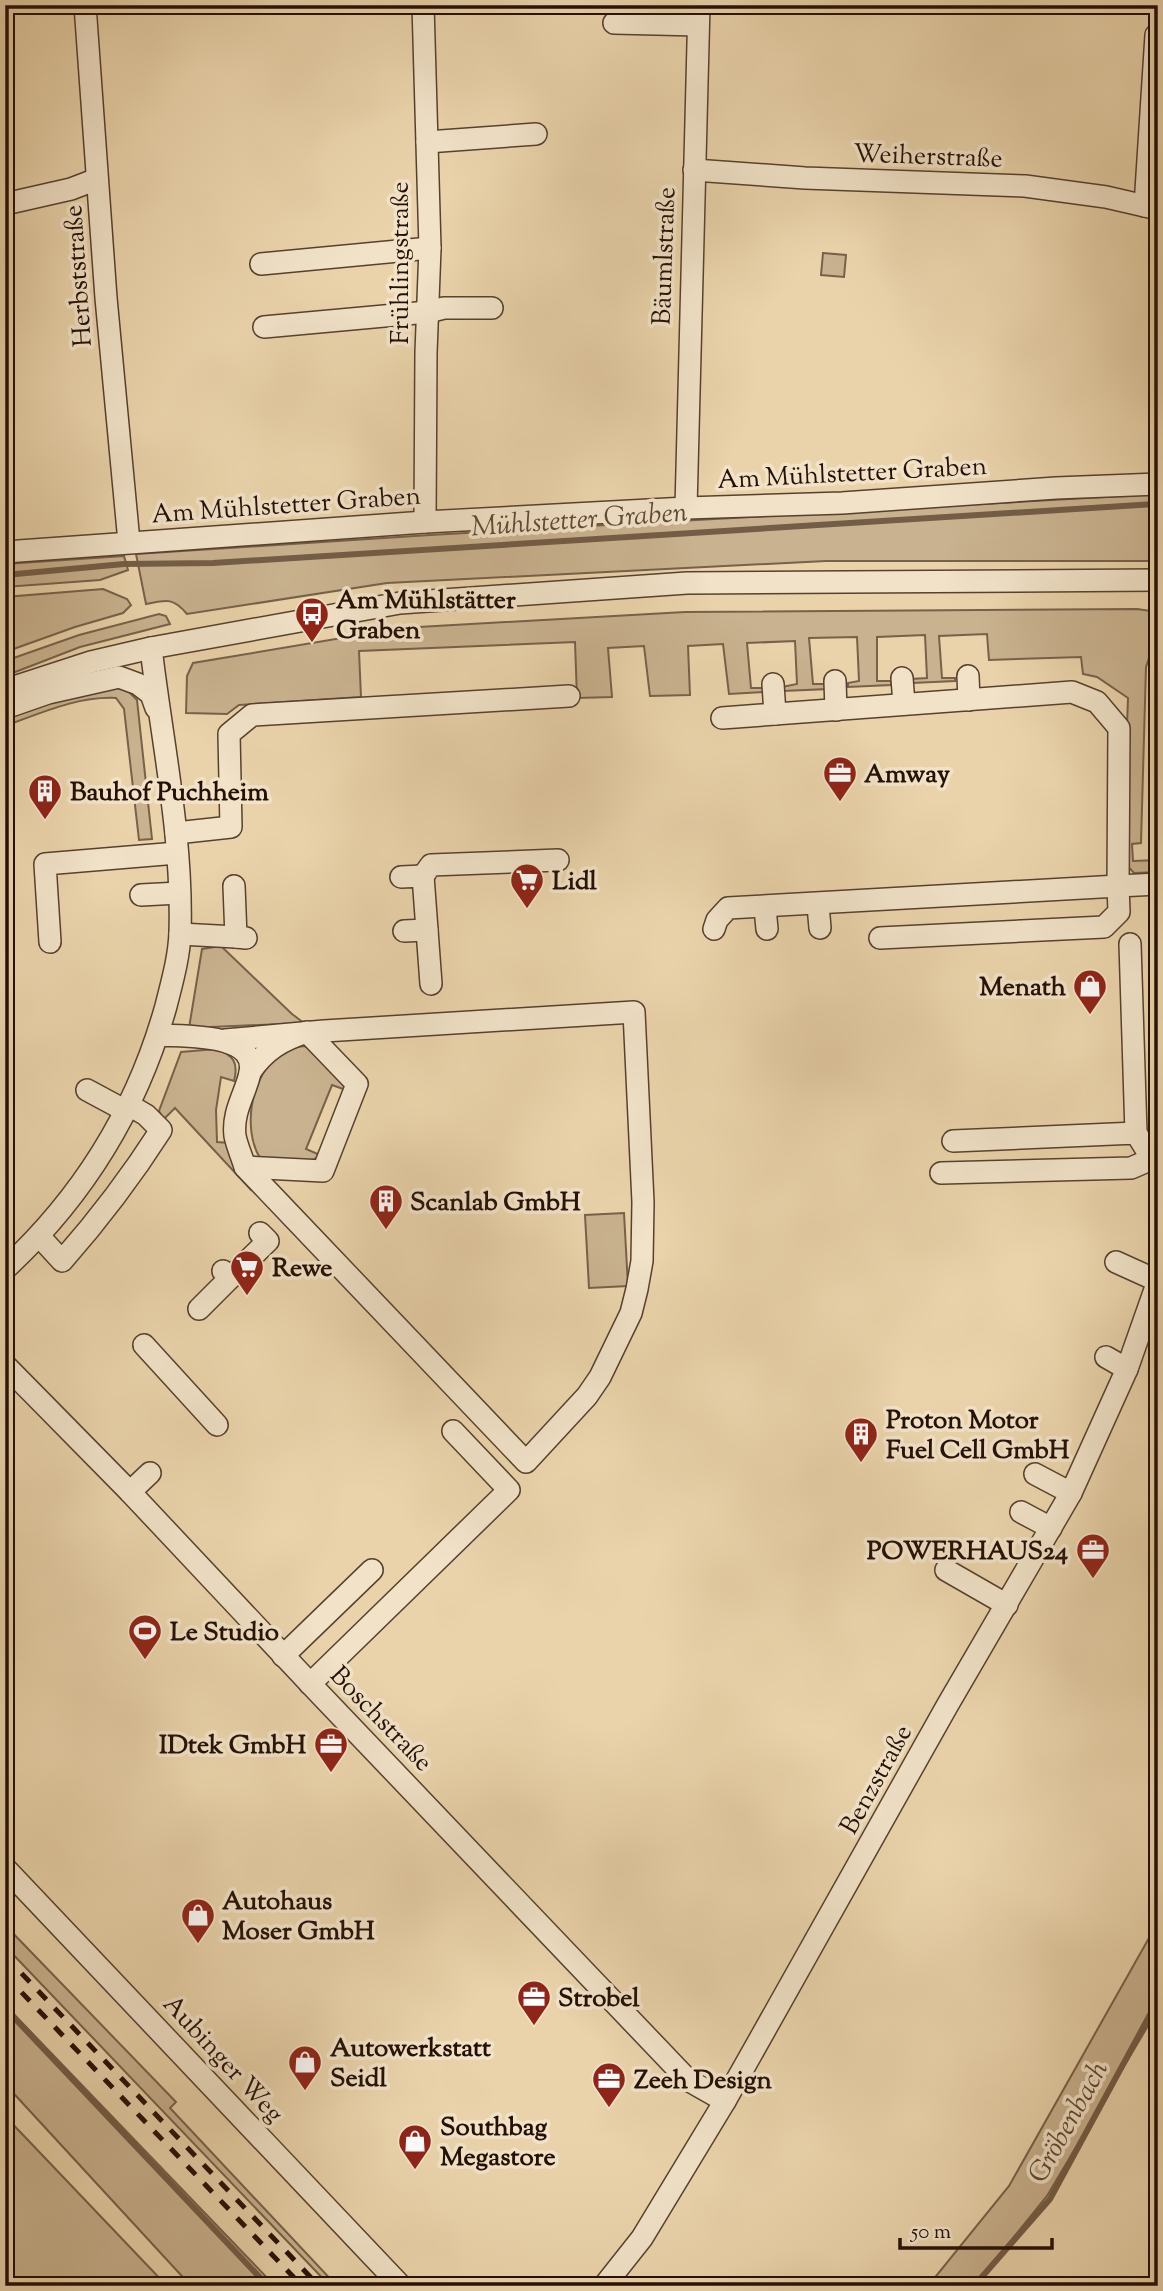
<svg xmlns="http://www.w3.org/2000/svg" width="1163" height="2291" font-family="'Sorts Mill Goudy',serif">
	<rect width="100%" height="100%" fill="#ead3ab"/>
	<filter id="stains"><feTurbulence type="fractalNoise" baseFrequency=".00286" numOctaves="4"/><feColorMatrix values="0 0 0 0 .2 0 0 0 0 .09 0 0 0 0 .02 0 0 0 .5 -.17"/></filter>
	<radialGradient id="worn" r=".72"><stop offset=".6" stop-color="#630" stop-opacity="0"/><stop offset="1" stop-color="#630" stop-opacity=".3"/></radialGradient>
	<g fill="#c9b28f" stroke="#77614a" stroke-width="2">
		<path d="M823,253l23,2 -2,22 -23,-2z"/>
		<path d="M1158,494v62l-7,5h-325l-439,22 -200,31c-14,-17 -21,-14 -41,-10l-10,-50 294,-19z"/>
		<path d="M124,556l4,14 -28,10 -95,7v-23z"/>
		<path d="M103,589l24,10 4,6 -8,8 -48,14 -70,25v-55z"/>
		<path d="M1137,609l21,3v20l-12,35 -5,176 -9,1 1,17 25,-1v12l-24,1 -12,-13 6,-162 -31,-21 -14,-3 -2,-17 -92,3 -2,-26 -48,2 3,42h13v3l-43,2 -1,-4 16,-1 -2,-43 -48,2v44h14v4l-43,2v-4l11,-2 -2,-44 -48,1 4,46h14l1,5 -45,2 -1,-4 15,-3 -2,-43 -48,2 4,45h15v4l-37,2 -6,-50 -35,2 2,49 -40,1 -6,-50 -36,2 4,49 -35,1 -2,-56 -216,9 2,46 -122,8 -12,9 -41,-1 1,-37 6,-13 208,-35 284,-16z"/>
		<path d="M159,614l7,2 4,8 -90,23 -75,29v-15l74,-26z"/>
		<path d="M110,684l15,4 12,12 15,139 -13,1 -15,-131 -8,-11c-38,-2 -75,15 -111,28v-9z"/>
		<path d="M221,946l71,68 12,9 -115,5 13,-79z"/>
		<path d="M304,1046l8,3 34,31v10l-14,-5 -26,64 14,6 -8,6 -52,-3c-22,-36 -4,-109 44,-112z"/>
		<path d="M216,1049c17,6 23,13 18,32l-13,-4 -5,33 1,32 14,1 25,43 -5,4 -76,-82 -12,12 -4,-9 22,-59z"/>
		<path d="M624,1213l4,73 -39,2 -4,-73z"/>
		<path d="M1158,1922v87l-111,187 -73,90h-46l81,-100z"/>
		<path d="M5,1925l171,177 -6,6 167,178h-7l-325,-340z"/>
		<path d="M5,2005l270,281h-84l-186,-202z"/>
		<path d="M5,2116l162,170h-162z"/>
	</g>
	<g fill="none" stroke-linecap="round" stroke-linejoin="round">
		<g stroke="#735d47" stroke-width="6">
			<path d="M5,575l119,-11 89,-1 942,-59"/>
			<path d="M5,2008l263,278"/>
			<path d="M974,2286l76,-87 108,-199"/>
		</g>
		<g stroke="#56412e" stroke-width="24">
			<g id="minor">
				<path d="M85,5l21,293 23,244"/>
				<path d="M423,5l7,243 -4,105 -1,169"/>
				<path d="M614,23l84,2"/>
				<path d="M427,142l109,-8"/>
				<path d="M694,170l111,8 220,8 81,11 52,12"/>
				<path d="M5,204l66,-15 26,-10"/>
				<path d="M1145,206l11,-171 2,-2"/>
				<path d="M261,264l169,-16"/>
				<path d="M264,327l164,-15 16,-4h48"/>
				<path d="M686,508l13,-503"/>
				<path d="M5,552l420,-30 261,-14 156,-5 214,-15 102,-4"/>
				<path d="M968,676l1,24"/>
				<path d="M902,678l2,26"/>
				<path d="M835,681l1,29"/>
				<path d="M773,684l2,30"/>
				<path d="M5,690l86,-28 60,-14 249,-45 287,-20 471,-3"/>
				<path d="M5,708l43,-15 71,-16 19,7 13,10 5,14"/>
				<path d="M722,718l350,-26 25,10 22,26 -1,158 40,-2"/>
				<path d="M176,833l55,-6 -2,-93 23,-19 317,-19"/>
				<path d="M423,876l8,-11 127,-5"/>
				<path d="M401,877l22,-1 8,108"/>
				<path d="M234,886l2,51 10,1"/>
				<path d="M141,895l38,-2"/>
				<path d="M818,905l2,23"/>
				<path d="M765,908l2,21"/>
				<path d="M714,929l3,-9 11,-12 390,-22 1,26 -15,15 -224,11"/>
				<path d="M404,931l23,-1"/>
				<path d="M180,934l56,3"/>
				<path d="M50,942l-5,-78 132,-11"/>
				<path d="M1130,944l6,189"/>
				<path d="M158,1035c25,2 100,-3 92,38 -5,22 -18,39 -15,63 2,10 7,21 10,31l281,295 61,-66 13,-19 31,-64 6,-24 5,-28 1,-59 -9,-190 -310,19 -99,9"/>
				<path d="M87,1090l39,21"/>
				<path d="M953,1141l183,-8 16,26 6,1"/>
				<path d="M245,1167l78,4 34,-87 -50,-52c-25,8 -42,18 -57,40"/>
				<path d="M941,1173l190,-5 21,-9"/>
				<path d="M40,1237l22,24c37,-42 69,-84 99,-131l-15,-15 -17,-10"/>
				<path d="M1116,1262l42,19"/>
				<path d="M5,1269c79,-73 132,-159 161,-263 6,-24 13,-48 14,-73 3,-96 -18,-191 -29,-285"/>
				<path d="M223,1271l7,7 38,-37 -8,-8"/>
				<path d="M199,1309l31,-31"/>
				<path d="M144,1345l73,80"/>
				<path d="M1106,1357l21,12"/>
				<path d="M5,1365l125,127 187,199 371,389 37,21"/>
				<path d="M1035,1474l36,19"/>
				<path d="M130,1492l20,-19"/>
				<path d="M1021,1512l30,16"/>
				<path d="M946,1570l61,35"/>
				<path d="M283,1656l89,-86"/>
				<path d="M310,1684l199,-194 -56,-59"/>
				<path d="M5,1868l396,418"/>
				<path d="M604,2286l38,-48 83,-137 222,-395 124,-213 56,-124 31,-88"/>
			</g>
		</g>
		<use href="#minor" stroke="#f1e2c8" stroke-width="21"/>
		<g stroke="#251005" stroke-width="5" stroke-dasharray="12 12" stroke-linecap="butt">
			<path d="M5,1956l314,330"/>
			<path d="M5,1975l297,311"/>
		</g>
	</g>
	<defs>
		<g id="bus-pin" transform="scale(1.75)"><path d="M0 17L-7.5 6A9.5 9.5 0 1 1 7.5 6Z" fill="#8f2418" stroke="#f1e2c8"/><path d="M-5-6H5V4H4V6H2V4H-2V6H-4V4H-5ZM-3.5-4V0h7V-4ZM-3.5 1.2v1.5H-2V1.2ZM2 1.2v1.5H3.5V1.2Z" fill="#fff"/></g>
		<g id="office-pin" transform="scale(1.75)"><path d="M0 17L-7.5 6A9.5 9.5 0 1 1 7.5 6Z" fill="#8f2418" stroke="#f1e2c8"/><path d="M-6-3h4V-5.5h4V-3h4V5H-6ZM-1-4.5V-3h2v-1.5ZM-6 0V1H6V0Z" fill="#fff"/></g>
		<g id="building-pin" transform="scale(1.75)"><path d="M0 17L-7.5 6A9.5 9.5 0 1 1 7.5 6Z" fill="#8f2418" stroke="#f1e2c8"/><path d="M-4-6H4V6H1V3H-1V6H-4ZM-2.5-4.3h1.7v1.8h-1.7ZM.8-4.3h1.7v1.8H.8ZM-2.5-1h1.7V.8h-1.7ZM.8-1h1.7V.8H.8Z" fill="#fff"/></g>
		<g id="supermarket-pin" transform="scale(1.75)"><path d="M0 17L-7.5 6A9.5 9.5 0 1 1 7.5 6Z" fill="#8f2418" stroke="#f1e2c8"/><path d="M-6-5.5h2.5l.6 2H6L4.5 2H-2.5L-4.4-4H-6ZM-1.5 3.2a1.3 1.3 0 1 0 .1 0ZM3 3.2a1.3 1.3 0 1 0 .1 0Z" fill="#fff"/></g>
		<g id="shop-pin" transform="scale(1.75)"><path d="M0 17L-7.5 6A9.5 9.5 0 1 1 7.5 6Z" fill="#8f2418" stroke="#f1e2c8"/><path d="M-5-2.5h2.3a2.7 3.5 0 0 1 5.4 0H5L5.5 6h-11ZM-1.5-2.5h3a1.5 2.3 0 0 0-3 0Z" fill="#fff"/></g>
		<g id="stadium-pin" transform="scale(1.75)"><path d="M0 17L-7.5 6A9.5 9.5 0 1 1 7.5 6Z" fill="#8f2418" stroke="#f1e2c8"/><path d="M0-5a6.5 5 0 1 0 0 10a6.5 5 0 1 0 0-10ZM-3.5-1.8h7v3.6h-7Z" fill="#fff"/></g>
	</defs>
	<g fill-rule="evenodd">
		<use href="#bus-pin" x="312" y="614"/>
		<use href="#office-pin" x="840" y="773"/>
		<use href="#building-pin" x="45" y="791"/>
		<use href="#supermarket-pin" x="527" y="880"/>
		<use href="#shop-pin" x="1090" y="986"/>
		<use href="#building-pin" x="386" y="1201"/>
		<use href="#supermarket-pin" x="247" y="1267"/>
		<use href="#building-pin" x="861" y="1434"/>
		<use href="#office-pin" x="1093" y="1550"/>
		<use href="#stadium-pin" x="145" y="1631"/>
		<use href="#office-pin" x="331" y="1744"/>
		<use href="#shop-pin" x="198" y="1915"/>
		<use href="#office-pin" x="534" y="1997"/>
		<use href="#shop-pin" x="305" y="2062"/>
		<use href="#office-pin" x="609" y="2079"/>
		<use href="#shop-pin" x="415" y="2141"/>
	</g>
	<g text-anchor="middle" stroke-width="7" stroke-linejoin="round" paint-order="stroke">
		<g font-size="26" fill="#251005" stroke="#f1e2c8">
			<text transform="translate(928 155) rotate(2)" y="9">Weiherstraße</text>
			<text transform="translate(663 256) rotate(-88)" y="9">Bäumlstraße</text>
			<text transform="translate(399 263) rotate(-90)" y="9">Frühlingstraße</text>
			<text transform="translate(77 276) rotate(-94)" y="9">Herbststraße</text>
			<text transform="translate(852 472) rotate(-3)" y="9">Am Mühlstetter Graben</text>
			<text transform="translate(286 504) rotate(-4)" y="9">Am Mühlstetter Graben</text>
			<text transform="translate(382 1718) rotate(46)" y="9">Boschstraße</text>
			<text transform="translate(875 1779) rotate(-61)" y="9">Benzstraße</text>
			<text transform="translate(224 2058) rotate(47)" y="9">Aubinger Weg</text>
		</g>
		<g font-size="26" font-weight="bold" fill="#251005" stroke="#f1e2c8" text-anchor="start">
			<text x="336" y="608">Am Mühlstätter<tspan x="336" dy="30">Graben</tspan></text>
			<text x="864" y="782">Amway</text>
			<text x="70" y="800">Bauhof Puchheim</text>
			<text x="552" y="889">Lidl</text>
			<text x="1066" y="995" text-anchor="end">Menath</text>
			<text x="410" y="1210">Scanlab GmbH</text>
			<text x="272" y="1276">Rewe</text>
			<text x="886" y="1428">Proton Motor<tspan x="886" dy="30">Fuel Cell GmbH</tspan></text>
			<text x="1068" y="1559" text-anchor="end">POWERHAUS24</text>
			<text x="170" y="1640">Le Studio</text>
			<text x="306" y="1753" text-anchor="end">IDtek GmbH</text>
			<text x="222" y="1909">Autohaus<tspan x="222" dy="30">Moser GmbH</tspan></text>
			<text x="558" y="2006">Strobel</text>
			<text x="330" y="2056">Autowerkstatt<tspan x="330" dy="30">Seidl</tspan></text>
			<text x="634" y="2088">Zeeh Design</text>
			<text x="440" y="2135">Southbag<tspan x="440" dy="30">Megastore</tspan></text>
		</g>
		<g font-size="28" font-style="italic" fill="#604a36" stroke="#f1e2c8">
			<text transform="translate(579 518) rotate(-4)" y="10">Mühlstetter Graben</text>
			<text transform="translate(1067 2121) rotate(-61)" y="10">Gröbenbach</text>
		</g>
	</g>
	<rect width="1163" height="2291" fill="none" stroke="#ead3ab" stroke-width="28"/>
	<rect x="7" y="7" width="1149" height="2277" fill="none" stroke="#251005" stroke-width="3.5"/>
	<rect x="14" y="14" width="1135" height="2263" fill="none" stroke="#251005" stroke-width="2"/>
	<path d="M900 2238v10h152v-10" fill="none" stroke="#251005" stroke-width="3.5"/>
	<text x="911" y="2238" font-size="21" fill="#251005" stroke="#f1e2c8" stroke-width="5" paint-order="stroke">50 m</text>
	<rect width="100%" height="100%" filter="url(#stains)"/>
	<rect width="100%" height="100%" fill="url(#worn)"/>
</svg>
